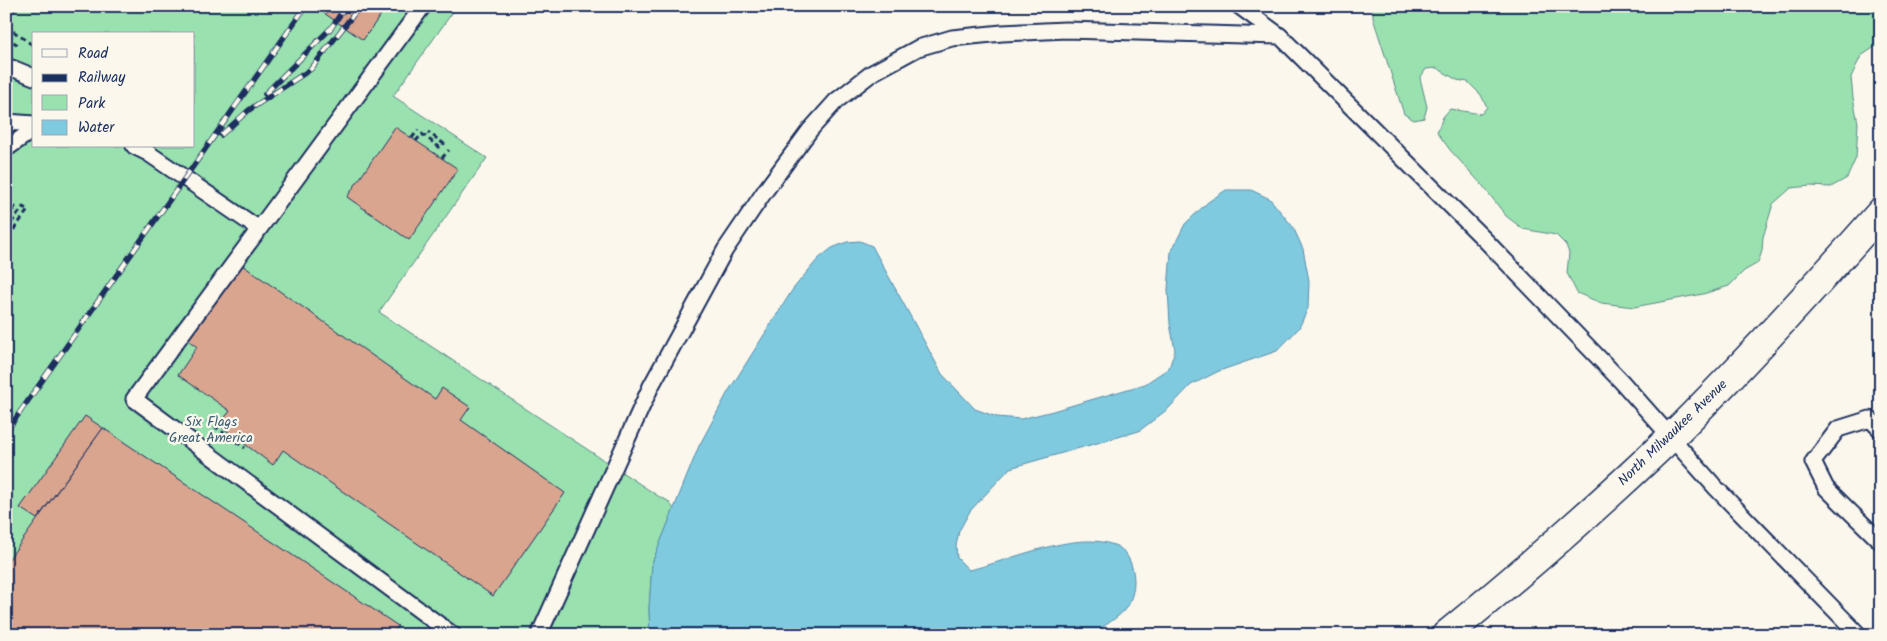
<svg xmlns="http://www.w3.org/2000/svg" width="1887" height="641" font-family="Kalam,sans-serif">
	<rect width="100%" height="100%" fill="#fbf7ec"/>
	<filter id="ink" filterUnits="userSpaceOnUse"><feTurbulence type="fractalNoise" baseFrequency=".02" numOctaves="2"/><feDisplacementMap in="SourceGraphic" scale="10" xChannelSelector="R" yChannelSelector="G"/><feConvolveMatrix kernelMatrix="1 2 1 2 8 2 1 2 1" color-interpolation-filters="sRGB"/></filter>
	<g filter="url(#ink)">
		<g fill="#99e1af" stroke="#5a8886" fill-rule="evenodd">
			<path d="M6,6h451l-64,90 94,62 -108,154 279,184 10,5 6,8 -22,54 -3,46 1,26h-644zM34,34h160v112h-160z"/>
			<path d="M1373,6h508v37l-20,13 -10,21 2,21 5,25 -2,35 -9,20 -16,9 -21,-1 -19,2 -18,16 -10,33 -1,14 -4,12 -14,8 -15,15 -26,8 -69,13 -33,-4 -24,-10 -10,-20 2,-20 -3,-8 -10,-10 -33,-6 -17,-13 -23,-30 -33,-36 -13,-18 6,-15 7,-8 31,5 6,-7 -6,-12 -13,-13 -11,-2 -20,-12 -11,1 -6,9 7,29 -3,11 -10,2 -10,-6 -31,-96z"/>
		</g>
		<path fill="#7fcadf" stroke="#578cab" d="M1226,190h25l19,9 23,28 10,22 6,32 -1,27 -9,20 -22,23 -58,20 -28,14 -23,24 -29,22 -129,37 -40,43 -11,20 -3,15 1,12 12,12c41,-9 105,-40 145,-25 9,3 14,11 17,19 5,14 4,31 -5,44 -7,10 -24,18 -33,27h-443l-1,-26 3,-46 47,-117 29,-54 65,-103 25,-30 14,-11 15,-6 13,-1 12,5 70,128 33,35 22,8 24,2 32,-8 92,-27 24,-16 6,-18 -5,-26 -2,-35 3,-37 14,-28 23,-22z"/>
		<g fill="#daa58f" stroke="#1b2f5e">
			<path d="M324,6h63l-24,34 -42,-29z"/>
			<path d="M6,55h5l2,24 -7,1z"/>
			<path d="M395,127l63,42 -49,71 -62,-43z"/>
			<path d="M242,265l193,134 7,-11 28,19 -9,13 104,73 -72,103 -210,-146 -10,15 -54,-40 11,-14 -52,-36 19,-28 -9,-7z"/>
			<path d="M85,416l18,12 -66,91 -17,-11z"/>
			<path d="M103,428l295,198 -6,9h-386v-72z"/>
		</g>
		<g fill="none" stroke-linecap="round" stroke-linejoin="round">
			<g stroke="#1b2f5e" stroke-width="19">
				<g id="lane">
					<path d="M423,6l-289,393 319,236"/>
					<path d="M1239,6l41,30"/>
					<path d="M12,68l22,9"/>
					<path d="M6,122l28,2"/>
					<path d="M134,146l14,7 111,76"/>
					<path d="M6,149l28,-20"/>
					<path d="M1881,430l-11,-11 -32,10 -25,33 13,26 55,54"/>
					<path d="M539,635l112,-249 74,-136 40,-59 45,-61 26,-29 36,-28 46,-25 34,-10 50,-5 64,-3 214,6 207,206 134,139 95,107 143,147"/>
				</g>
			</g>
			<g stroke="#1b2f5e" stroke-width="31">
				<path id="primary" d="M1446,635c77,-63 153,-129 225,-198 73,-72 142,-148 210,-225"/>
			</g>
			<g stroke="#1b2f5e" stroke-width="3" stroke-dasharray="5 4" stroke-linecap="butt">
				<path d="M6,20l10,-14"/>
				<path d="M6,26l28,20"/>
				<path d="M6,37l15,10"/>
				<path d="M412,138l6,-8"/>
				<path d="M416,141l6,-7 17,13 5,-3 -16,-12"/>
				<path d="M442,158l7,-8"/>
				<path d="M6,205l9,2 -9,13"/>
				<path d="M6,230l17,-23 5,3 -22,30"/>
				<path d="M207,421l38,27"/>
			</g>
			<use href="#lane" stroke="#fbf7ec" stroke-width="15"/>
			<use href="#primary" stroke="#fbf7ec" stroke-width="28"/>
			<g stroke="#1b2f5e" stroke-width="5.5">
				<g id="rail">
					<path d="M265,94l66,-66 15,-22"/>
					<path d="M221,135l28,-25 62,-41 49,-63"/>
					<path d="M6,432l300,-426"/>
				</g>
			</g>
			<use href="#rail" stroke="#fbf7ec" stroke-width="4" stroke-dasharray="11" stroke-linecap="butt"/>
		</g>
	</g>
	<g text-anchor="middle" stroke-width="4.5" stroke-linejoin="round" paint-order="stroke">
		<g font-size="14" fill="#3a5c72" stroke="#fbf7ec">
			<text x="211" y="426">Six Flags<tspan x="211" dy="16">Great America</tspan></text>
		</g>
		<g font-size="14" fill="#1b2f5e" stroke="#fbf7ec">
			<text transform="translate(1672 432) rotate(-44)" y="5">North Milwaukee Avenue</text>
		</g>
	</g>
	<rect width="1887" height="641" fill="none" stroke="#fbf7ec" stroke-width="25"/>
	<rect x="12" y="12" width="1862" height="616" fill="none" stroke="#1b2f5e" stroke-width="2" filter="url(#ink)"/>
	<rect x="32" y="32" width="162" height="115" fill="#fbf7ec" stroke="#a1a7b3"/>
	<rect x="42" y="49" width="25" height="8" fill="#fbf7ec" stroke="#a1a7b3"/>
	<text x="78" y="58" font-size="15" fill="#1b2f5e">Road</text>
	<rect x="42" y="74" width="25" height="8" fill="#1b2f5e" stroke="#a1a7b3"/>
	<text x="78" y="82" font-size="15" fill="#1b2f5e">Railway</text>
	<rect x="42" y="95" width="25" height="15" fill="#99e1af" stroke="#a1a7b3"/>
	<text x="78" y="108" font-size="15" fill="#1b2f5e">Park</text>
	<rect x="42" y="120" width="25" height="15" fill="#7fcadf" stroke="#a1a7b3"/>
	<text x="78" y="132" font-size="15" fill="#1b2f5e">Water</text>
</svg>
